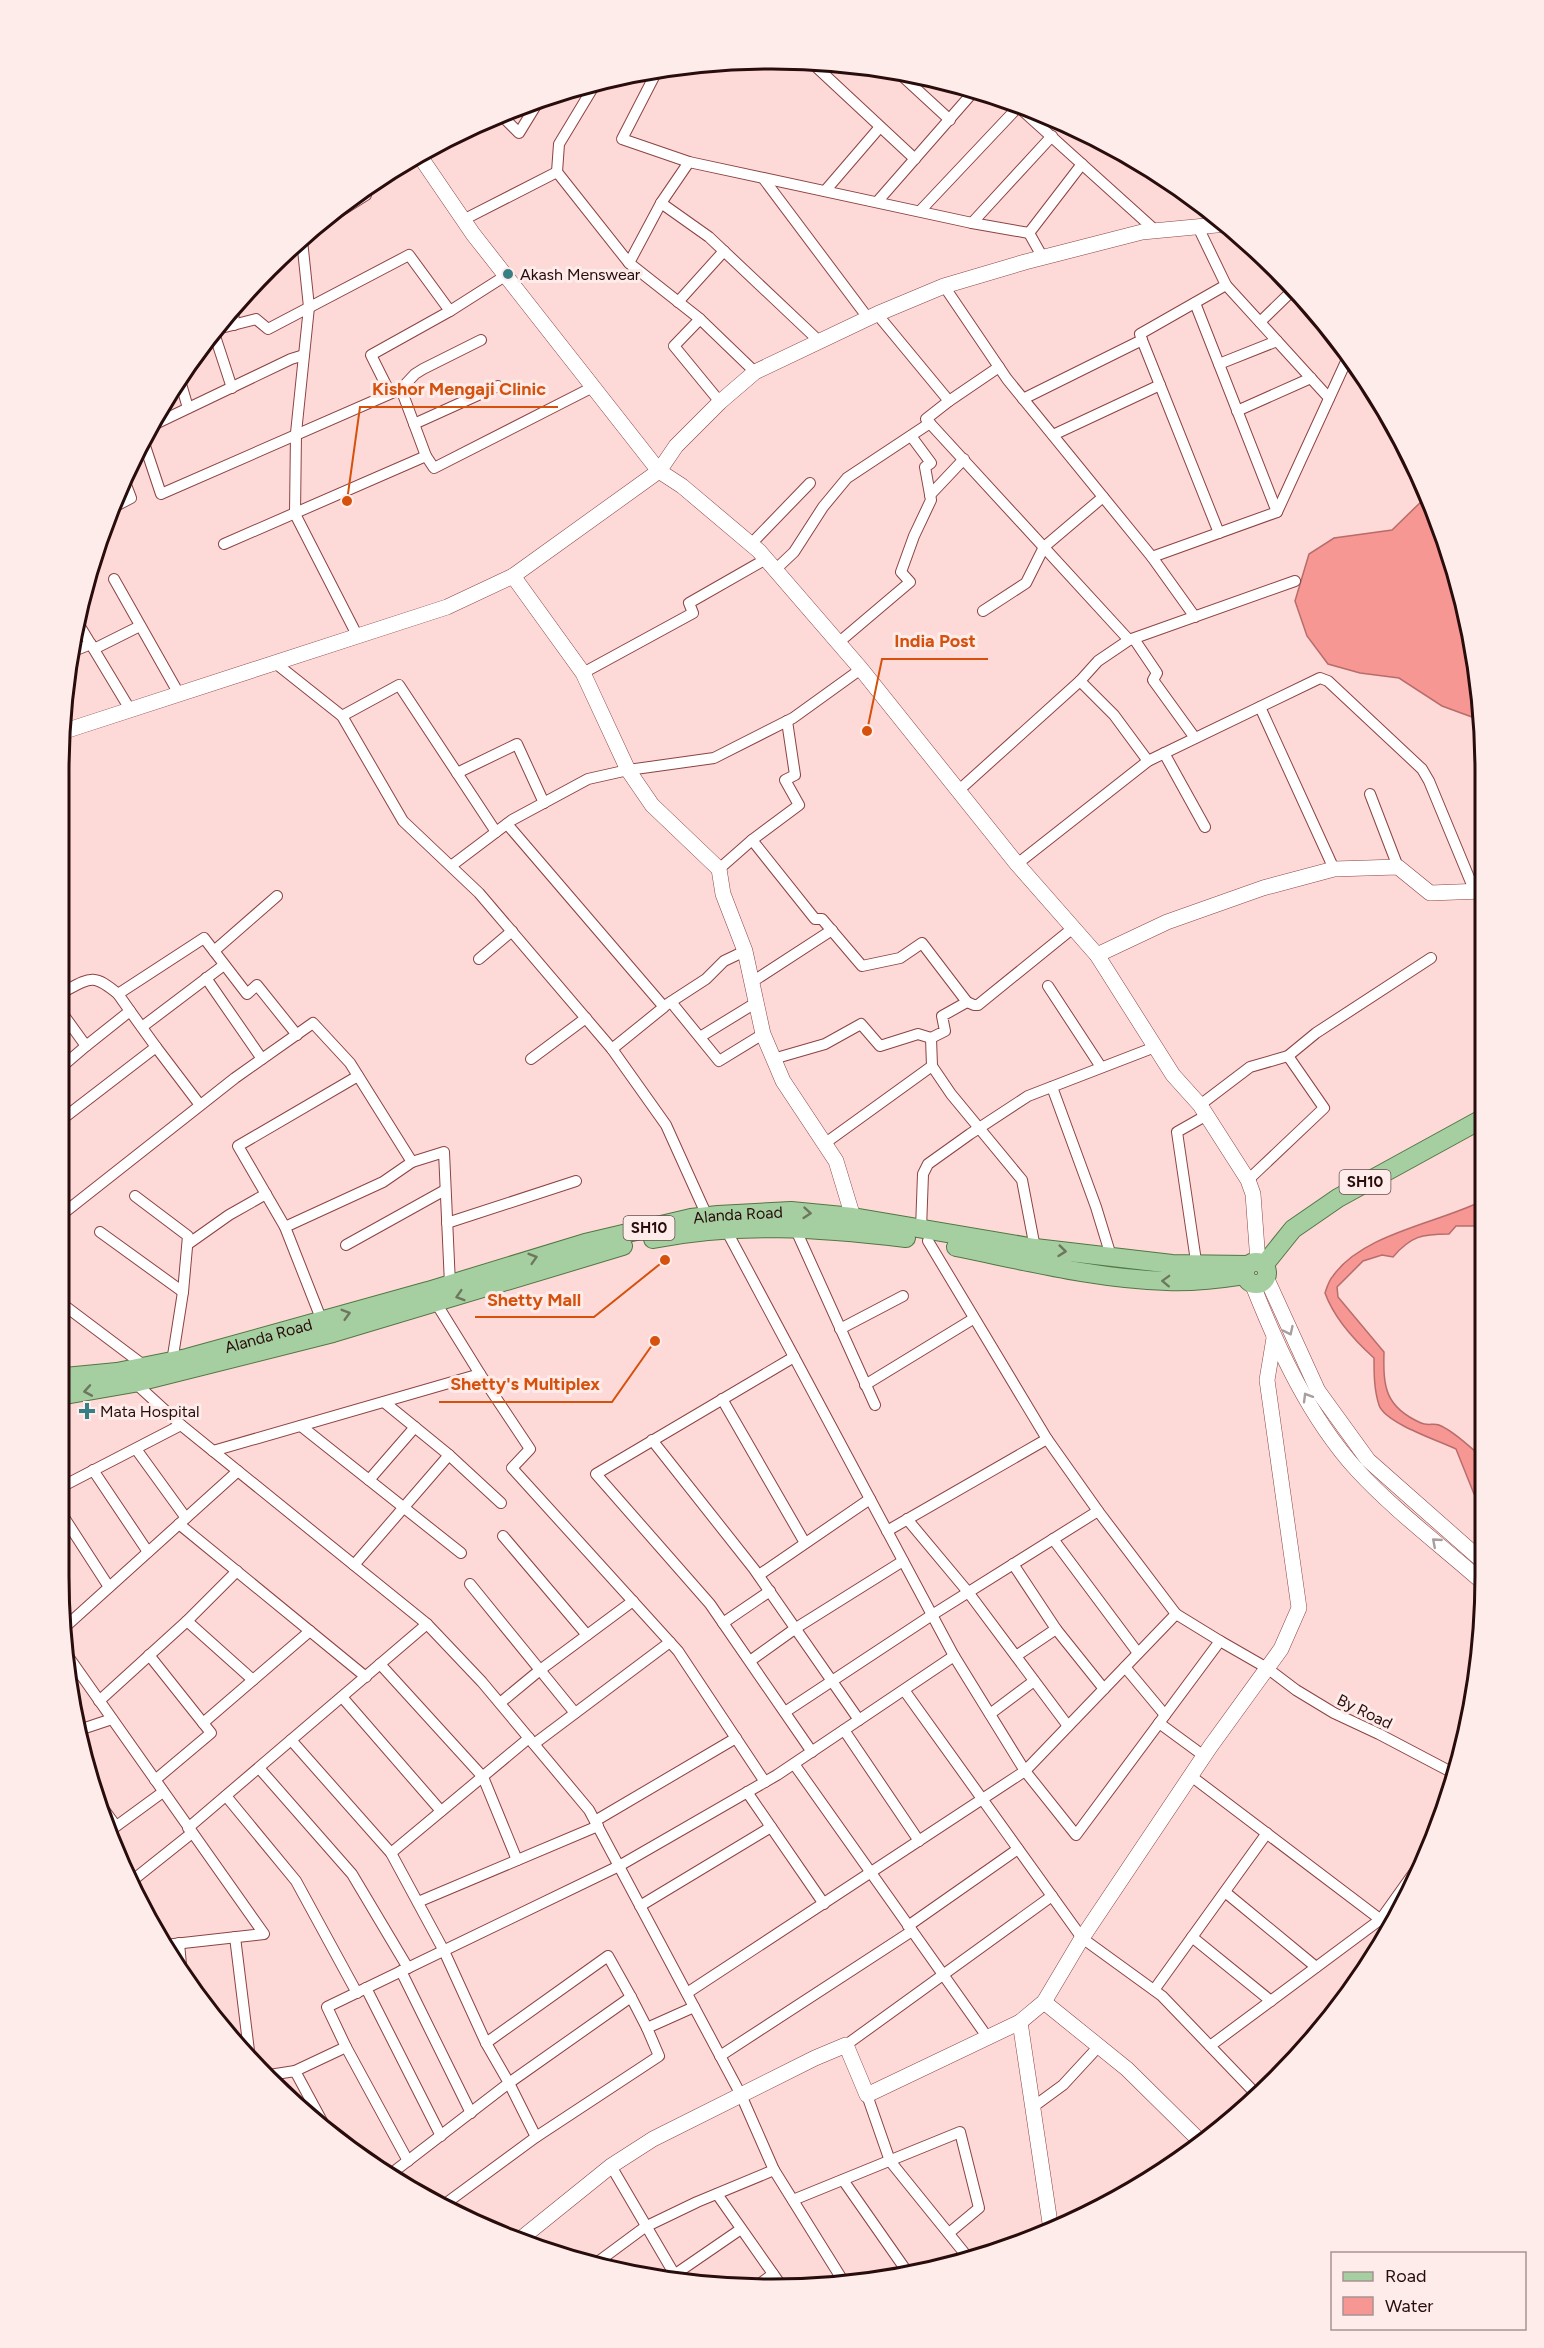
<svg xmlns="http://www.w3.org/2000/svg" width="1544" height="2348" font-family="Figtree,sans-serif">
	<rect width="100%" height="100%" fill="#fddad8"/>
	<g fill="#f69794" stroke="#b86d6b" stroke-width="1.5">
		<path d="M1427,496l34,92 22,133 -41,-15 -43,-28 -39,-5 -32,-9 -21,-28 -12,-35 14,-47 25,-16 58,-8z"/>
		<path d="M1482,1201v22l-6,3h-20l-7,8c-27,0 -38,2 -56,23l-11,-2 -19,6 -26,26 1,10 46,55c-1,35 1,55 37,71 6,3 13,0 18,2 15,6 29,21 41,30v47l-6,-8 -18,-45c-19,-9 -71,-26 -77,-44 -5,-15 -5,-32 -5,-47 -20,-18 -40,-40 -49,-65 2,-6 4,-13 8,-17 29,-42 105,-53 149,-75z"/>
	</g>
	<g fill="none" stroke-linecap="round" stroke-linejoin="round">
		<g stroke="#8c4343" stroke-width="12">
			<g id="street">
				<path d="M812,63l103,96"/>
				<path d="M657,71l-35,68 67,23"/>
				<path d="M899,73l51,47"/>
				<path d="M1013,102l143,129"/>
				<path d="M501,115l18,18 19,-31"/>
				<path d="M557,172l2,-28 38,-63"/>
				<path d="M763,178l105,140"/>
				<path d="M825,191l55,-64"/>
				<path d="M877,202l98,-112"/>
				<path d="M661,203l48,34 110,104"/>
				<path d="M920,211l100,-106"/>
				<path d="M463,220l94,-48 72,91 32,-60 28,-41 283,61 57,10 53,-69"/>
				<path d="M972,223l80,-87"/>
				<path d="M317,226l49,-31 -3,-5"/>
				<path d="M1029,233l14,25"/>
				<path d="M302,240l7,67 -13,126 -1,81 63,123"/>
				<path d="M629,263l71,56 55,53"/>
				<path d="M1226,285l103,113"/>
				<path d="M944,286l63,93 145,178 125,-45 72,-157"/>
				<path d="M678,302l46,-51"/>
				<path d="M1195,303l82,209"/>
				<path d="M233,306l1,19"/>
				<path d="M877,314l72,87 -23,18 203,221 166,-59"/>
				<path d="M700,319l-26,27 46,56"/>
				<path d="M1260,322l33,-32"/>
				<path d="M217,329l39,-10 12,10 141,-74 41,56 55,-35"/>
				<path d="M214,333l18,55"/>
				<path d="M1142,340l-2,-6 86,-49 -28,-58"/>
				<path d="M1219,364l58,-23"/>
				<path d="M181,384l7,24"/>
				<path d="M401,389l14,-15 8,-5 58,-29"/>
				<path d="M390,393l-19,-38 79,-44"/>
				<path d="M1023,399l119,-59 77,193"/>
				<path d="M949,401l50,-34"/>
				<path d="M1237,411l74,-33"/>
				<path d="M414,424l84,-38"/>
				<path d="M153,425l138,-66 13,-4"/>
				<path d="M1053,435l107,-50"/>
				<path d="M143,440l18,54 240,-105 25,67"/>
				<path d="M930,495l34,-36"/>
				<path d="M110,509l21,-11 -8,-21"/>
				<path d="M224,544l202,-88 8,12 159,-81"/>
				<path d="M751,544l59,-61"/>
				<path d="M1152,557l43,60"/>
				<path d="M775,570l19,-18 29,-45 24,-29 83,-55"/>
				<path d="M114,579l65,115"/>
				<path d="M983,611l43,-28 18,-36 59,-50"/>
				<path d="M78,623l53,88"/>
				<path d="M1134,639l23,34 -4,7 42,58"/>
				<path d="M1129,640l-31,21 -18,20 34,34 34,46"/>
				<path d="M838,643l72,-61 -9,-10 13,-36 17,-36 -6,-33 6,-4 -20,-27"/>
				<path d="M94,649l46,-23"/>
				<path d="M71,652l20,-8"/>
				<path d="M274,662l68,54 61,105 76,72 133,156 54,76 42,93"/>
				<path d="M583,673l110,-60 -4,-10 77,-44"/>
				<path d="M1260,707l74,162"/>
				<path d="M342,716l57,-31 97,147"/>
				<path d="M1164,753l41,74"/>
				<path d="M457,773l60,-29 27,59"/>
				<path d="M958,791l122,-110"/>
				<path d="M1370,794l28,73"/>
				<path d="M507,824l157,183 -52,42"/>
				<path d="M752,840l47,-35 -14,-25 10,-5 -8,-54"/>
				<path d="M1017,864l131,-103 172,-83 8,3 94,88 7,12 46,111"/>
				<path d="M451,866l61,-46 76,-41 40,-9 86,-12 79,-40 68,-49"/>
				<path d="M719,869l33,-29 63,79h7l40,47 38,-8 22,-15 45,59 -25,14 3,15 -14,7"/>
				<path d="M214,951l63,-55"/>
				<path d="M479,959l33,-28"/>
				<path d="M206,978l56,81"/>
				<path d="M752,982l80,-52"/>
				<path d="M1048,986l53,81"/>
				<path d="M65,991c26,-14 29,-17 53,3"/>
				<path d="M671,1002l48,59 44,-27"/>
				<path d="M967,1002l7,3h4l95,-77"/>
				<path d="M666,1005l40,-26 18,-18 21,-10"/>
				<path d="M65,1017l21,29 44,-35 -12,-17 86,-56 43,56 10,-9 40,50"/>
				<path d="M142,1027l82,-62"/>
				<path d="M700,1037l57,-35"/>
				<path d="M156,1047l44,58"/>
				<path d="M531,1059l55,-41"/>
				<path d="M773,1059l52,-15 36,-20 19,22 38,-12 13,4 1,28 19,28 71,86 13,68"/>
				<path d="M65,1064l21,-18"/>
				<path d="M1052,1087l44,120 15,49"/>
				<path d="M1200,1105l50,-38 38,-11 28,-23 115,-75"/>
				<path d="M65,1117l91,-70 -26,-36"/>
				<path d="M824,1144l108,-78"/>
				<path d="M1248,1180l76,-72 -36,-52"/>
				<path d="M135,1196l53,40 -5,56 -11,70"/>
				<path d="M65,1212l170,-134 78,-55 37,40 62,99 32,-10 6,132"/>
				<path d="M447,1223l129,-42"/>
				<path d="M724,1226l230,430"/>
				<path d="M285,1227l98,-45 29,-20"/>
				<path d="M795,1228l80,177"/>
				<path d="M921,1229l2,-55 5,-10 42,-30 58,-38 127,-49"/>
				<path d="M100,1232l83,60"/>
				<path d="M188,1244l41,-29 37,-21"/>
				<path d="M346,1245l99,-55"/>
				<path d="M1197,1268l-20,-136 30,-17"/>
				<path d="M65,1306l81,61"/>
				<path d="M322,1321l-37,-94 -47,-81 120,-70"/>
				<path d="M840,1329l63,-33"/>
				<path d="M794,1357l-198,117 114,130 102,148"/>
				<path d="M480,1374l50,75 -18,19 166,183 87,131"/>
				<path d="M133,1381l48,44 246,199 55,58 107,128 152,285 33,75"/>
				<path d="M865,1385l108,-66"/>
				<path d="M722,1399l83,144"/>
				<path d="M301,1426l160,127"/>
				<path d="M652,1440l102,129 105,151"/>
				<path d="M136,1449l50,69"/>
				<path d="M213,1451l267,-77 -44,-71"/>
				<path d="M449,1455l52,48"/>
				<path d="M93,1470l55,82"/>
				<path d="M369,1480l46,-53"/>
				<path d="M65,1485l116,-60"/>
				<path d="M65,1519l44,68"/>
				<path d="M907,1519l61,73 100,134"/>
				<path d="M179,1524l187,153"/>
				<path d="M887,1531l160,-92"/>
				<path d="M503,1536l84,99"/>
				<path d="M1053,1539l85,114"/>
				<path d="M1013,1564l43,65"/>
				<path d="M354,1565l95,-110 -65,-53"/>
				<path d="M759,1575l111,-76"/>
				<path d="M470,1584l105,129"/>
				<path d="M1176,1614l44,27"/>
				<path d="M187,1621l66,59"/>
				<path d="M723,1623l47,-32"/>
				<path d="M65,1627l173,-156"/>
				<path d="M65,1652l199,282 -99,11"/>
				<path d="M149,1655l62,78 -56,47"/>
				<path d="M1016,1656l40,-27 48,60"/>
				<path d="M750,1661l46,-33 107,-67"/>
				<path d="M380,1664l103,113 34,83"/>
				<path d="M1125,1667l40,48"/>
				<path d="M904,1690l178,248 80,58 96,100"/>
				<path d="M342,1697l99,114"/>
				<path d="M99,1701l88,-80 50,-50"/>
				<path d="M500,1703l40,-33 93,-69"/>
				<path d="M785,1712l147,-97 166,-104"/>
				<path d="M990,1714l44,-33"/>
				<path d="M203,1723l107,-92"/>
				<path d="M1159,1723l45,33"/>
				<path d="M79,1730l33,-11"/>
				<path d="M844,1730l75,111"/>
				<path d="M291,1740l100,113 53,98 42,92 23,40 27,54 -91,67"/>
				<path d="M534,1744l136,-102"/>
				<path d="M794,1764l194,274"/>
				<path d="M259,1768l93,106 56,94"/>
				<path d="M1191,1776l198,150"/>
				<path d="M747,1792l77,112"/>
				<path d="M94,1796l22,30"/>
				<path d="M226,1796l70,85 61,112"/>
				<path d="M595,1821l141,-83"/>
				<path d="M188,1828l239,-204"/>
				<path d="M111,1836v-6l52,-38"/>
				<path d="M391,1853l138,-115"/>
				<path d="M133,1880l59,-47"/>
				<path d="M1225,1892l91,75"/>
				<path d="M418,1902l180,-76"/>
				<path d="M640,1906l131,-79"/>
				<path d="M908,1926l110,-77"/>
				<path d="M235,1937l15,122"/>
				<path d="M1192,1937l79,64"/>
				<path d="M179,1943l3,33"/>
				<path d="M401,1971l70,142"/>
				<path d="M366,1988l75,148"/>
				<path d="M1154,1990l113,-157"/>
				<path d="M687,1993l338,-222 151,-157 -78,-103 -51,-72 -119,-198"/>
				<path d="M486,2043l122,-87 23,41"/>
				<path d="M846,2045l206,-149"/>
				<path d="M1210,2046l171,-127 47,-66"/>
				<path d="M346,2047l62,114"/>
				<path d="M720,2056l192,-125"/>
				<path d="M295,2071l51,-24 -19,-40 292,-141 158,-91 177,-119 71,115 51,64 144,-194 47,27 29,22 38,23 45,21 76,40"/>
				<path d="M263,2076l32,-5 35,65"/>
				<path d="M867,2095l23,66 80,99"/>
				<path d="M1033,2107l30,-22 36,-39"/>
				<path d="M536,2137l123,-81 -12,-28 47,-21"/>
				<path d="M611,2166l68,116"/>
				<path d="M392,2173l117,-90 122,-86 16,31"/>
				<path d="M843,2180l65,93"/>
				<path d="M717,2194l66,94"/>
				<path d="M793,2200l167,-68 19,76 -30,25"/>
				<path d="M595,2264l50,-37 52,-25 77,-32 71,114"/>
				<path d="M674,2275l67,-46"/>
				<path d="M754,2288l19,-14"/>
			</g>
		</g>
		<g stroke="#8c4343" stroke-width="16">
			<g id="secondary">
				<path d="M419,155l54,79 186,237 23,15 77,65 102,118 156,195 80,91 76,120 27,30 48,75 5,14 5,68"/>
				<path d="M513,576l70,97 45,97 24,35 67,64 4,25 22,57 18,83 20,47 53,80 17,56"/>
				<path d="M65,731l382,-124 66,-31 146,-105 17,-25 44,-44 35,-30 122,-58 67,-28 81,-24 117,-30 85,-8"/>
				<path d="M1097,955l70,-33 96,-34 71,-19 64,-2 32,26 53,-2"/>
				<path d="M1266,1277l52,114 50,69 112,99"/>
				<path d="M1252,1283c26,66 57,134 105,187 37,40 82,74 123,110"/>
				<path d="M1044,2002l83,67 74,73"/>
				<path d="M1020,2022l30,201 3,2"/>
				<path d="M518,2241l93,-75 42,-27 162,-81 31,-13 21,50 153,-73 24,-20 38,-64 128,-191 71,-98 18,-41 -32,-228 7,-42"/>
			</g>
		</g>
		<g stroke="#537644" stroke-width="20">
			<g id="primary">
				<path d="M653,1239c86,-17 166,-11 253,-1"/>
				<path d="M956,1247c70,14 140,32 211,34 26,1 52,-2 78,-6"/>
				<circle cx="1256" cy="1273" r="11"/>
				<path d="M1264,1265l29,-36 45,-31 144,-79"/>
				<path id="s1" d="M65,1377l52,-5 70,-14 241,-67 157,-48 106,-25 27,-3 73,-4 62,6 182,31 137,16 76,1"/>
				<path d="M65,1395l69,-12 199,-50 290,-87"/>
			</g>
		</g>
		<use href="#street" stroke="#fff" stroke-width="10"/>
		<use href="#secondary" stroke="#fff" stroke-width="15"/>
		<use href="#primary" stroke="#a5cfa1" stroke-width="18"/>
	</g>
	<defs><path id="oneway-chevron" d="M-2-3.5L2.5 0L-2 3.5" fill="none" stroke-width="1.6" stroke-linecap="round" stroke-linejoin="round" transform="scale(1.5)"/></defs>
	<g stroke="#6d775e">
		<use href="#oneway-chevron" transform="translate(807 1213) rotate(5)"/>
		<use href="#oneway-chevron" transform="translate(1062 1251) rotate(6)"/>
		<use href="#oneway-chevron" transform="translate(533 1258) rotate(-17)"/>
		<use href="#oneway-chevron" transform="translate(1166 1281) rotate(-178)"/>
		<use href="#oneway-chevron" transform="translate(460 1296) rotate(163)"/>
		<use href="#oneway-chevron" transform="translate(346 1314) rotate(-16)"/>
		<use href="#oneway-chevron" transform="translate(88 1391) rotate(170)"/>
	</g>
	<g stroke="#a99e9e">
		<use href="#oneway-chevron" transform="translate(1289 1331) rotate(65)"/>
		<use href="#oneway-chevron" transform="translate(1307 1397) rotate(-121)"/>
		<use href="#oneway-chevron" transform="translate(1436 1542) rotate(-139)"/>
	</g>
	<g fill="#367f84" stroke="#feeceb" stroke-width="2">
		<circle cx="508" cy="274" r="6"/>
		<path d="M84 1402h6v6h6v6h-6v6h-6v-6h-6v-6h6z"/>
	</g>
	<g text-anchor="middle" stroke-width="6" stroke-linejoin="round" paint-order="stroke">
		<g fill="#feeceb" stroke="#694f4f" stroke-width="1.5">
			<rect x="1339.5" y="1170" width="51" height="24" rx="4.5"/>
			<rect x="623.5" y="1216" width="51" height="24" rx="4.5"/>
		</g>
		<g font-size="15" font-weight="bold" fill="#290c0c">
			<text x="1365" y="1187">SH10</text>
			<text x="649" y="1233">SH10</text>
		</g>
		<g font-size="16" fill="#290c0c" stroke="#feeceb" text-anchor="start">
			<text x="520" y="280">Akash Menswear</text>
			<text x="100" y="1417">Mata Hospital</text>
		</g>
		<g font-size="16" fill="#290c0c" stroke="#feeceb">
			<text dy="6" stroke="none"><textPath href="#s1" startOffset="694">Alanda Road</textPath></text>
			<text dy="6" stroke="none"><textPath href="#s1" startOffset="208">Alanda Road</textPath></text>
			<text transform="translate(1365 1711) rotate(26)" y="6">By Road</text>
		</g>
	</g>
	<path d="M0 0H1544V2348H0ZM772 69H772A703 703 0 0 1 1475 772V1576A703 703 0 0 1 772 2279H772A703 703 0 0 1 69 1576V772A703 703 0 0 1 772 69Z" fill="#feeceb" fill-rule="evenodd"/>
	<path fill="none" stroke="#290c0c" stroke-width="3" d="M772 69H772A703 703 0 0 1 1475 772V1576A703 703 0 0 1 772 2279H772A703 703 0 0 1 69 1576V772A703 703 0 0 1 772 69Z"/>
	<path fill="none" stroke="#d5510c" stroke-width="2" d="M347 501L360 407H558M867 731L882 659H988M665 1260L594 1317H475M655 1341L612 1402H439"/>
	<g fill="#d5510c" stroke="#feeceb" stroke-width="2">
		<circle cx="347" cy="501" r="6"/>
		<circle cx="867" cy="731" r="6"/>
		<circle cx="665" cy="1260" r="6"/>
		<circle cx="655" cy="1341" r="6"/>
	</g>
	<g font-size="18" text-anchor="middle" font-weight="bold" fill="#d5510c" stroke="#feeceb" stroke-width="6" stroke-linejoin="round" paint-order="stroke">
		<text x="459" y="395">Kishor Mengaji Clinic</text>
		<text x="935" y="647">India Post</text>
		<text x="534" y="1306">Shetty Mall</text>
		<text x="525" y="1390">Shetty's Multiplex</text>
	</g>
	<rect x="1331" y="2252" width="195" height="78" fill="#feeceb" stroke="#a99292" stroke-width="1.5"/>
	<rect x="1343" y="2272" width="30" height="9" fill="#a5cfa1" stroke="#a99292" stroke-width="1.5"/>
	<text x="1385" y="2282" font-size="18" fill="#290c0c">Road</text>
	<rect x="1343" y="2297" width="30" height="18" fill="#f69794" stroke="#a99292" stroke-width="1.5"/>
	<text x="1385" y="2312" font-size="18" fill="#290c0c">Water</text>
</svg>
